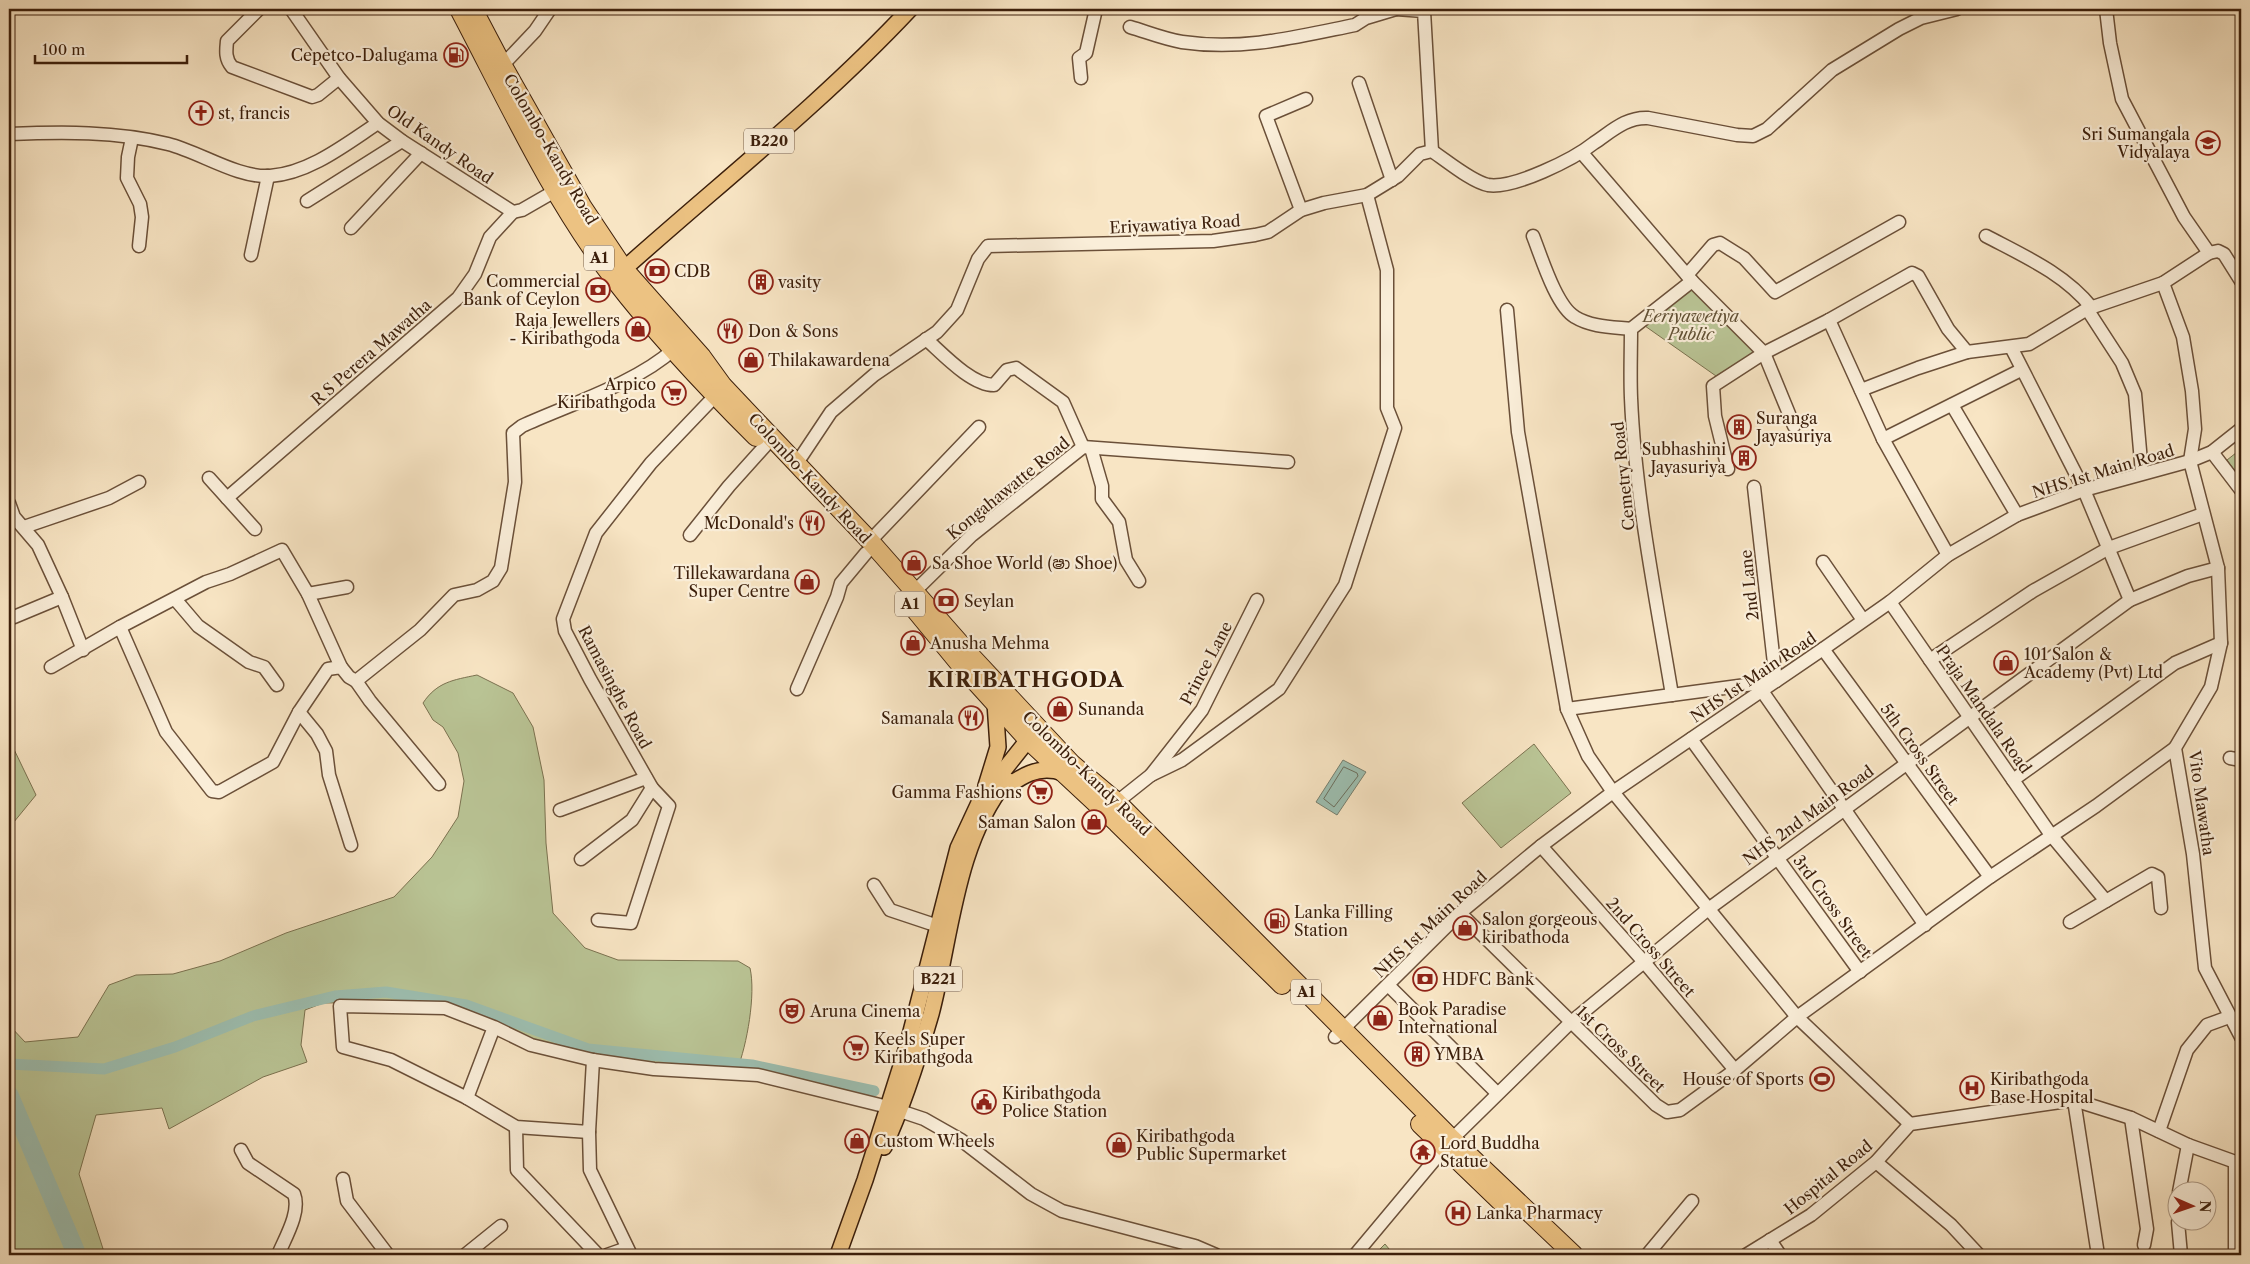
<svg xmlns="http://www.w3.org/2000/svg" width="2250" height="1264" font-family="'Libre Caslon Text','Noto Sans Sinhala',serif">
	<rect width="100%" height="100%" fill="#f8e5c4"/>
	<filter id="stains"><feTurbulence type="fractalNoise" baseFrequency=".004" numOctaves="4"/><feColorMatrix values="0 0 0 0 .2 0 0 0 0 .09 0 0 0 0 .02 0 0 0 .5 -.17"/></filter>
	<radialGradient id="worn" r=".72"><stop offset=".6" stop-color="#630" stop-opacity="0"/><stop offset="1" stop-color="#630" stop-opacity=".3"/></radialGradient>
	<g fill="#bac596" stroke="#7b7250">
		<path d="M1690,287l65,65 -39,24 -71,-50z"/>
		<path d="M2241,449v30l-14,-19z"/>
		<path d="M477,675l36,18 20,34 11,53 2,63 7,70 32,35 33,12 120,1 12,7c6,26 -3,77 -13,102l-102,-8 -77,-13 -148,-47 -87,1 -18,7 -4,35 6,17 -44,15 -94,52 -7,-21 -66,7 -17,59 26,81h-96v-230l16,17 53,-5 31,-52 27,-10 37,-1 47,-13 66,-28 108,-36 38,-40 26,-40 6,-36 -6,-28 -15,-26 -10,-7 -10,-17c14,-21 30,-23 54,-28z"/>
		<path d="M9,739l27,56 -27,33z"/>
		<path d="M1534,744l37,49 -70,55 -39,-45z"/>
		<path d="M1385,1244l9,11h-20z"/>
	</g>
	<path fill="#9dbfb1" stroke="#767f6f" d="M1343,760l23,12 -29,43 -21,-13z"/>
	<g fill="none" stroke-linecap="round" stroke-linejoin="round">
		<path stroke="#6c6f5e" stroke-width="1" d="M1344,767l13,6 1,3 -24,31 -10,-8z"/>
		<path stroke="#9dbfb1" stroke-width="11" d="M9,1064l95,5 71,-22 78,-31 82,-20 51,-4 80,13 122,44 164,16 122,26"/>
		<path stroke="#9dbfb1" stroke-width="19" d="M9,1095l68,160"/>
		<g stroke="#6b5039" stroke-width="15">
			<g id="minor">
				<path d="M259,9l-32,32c-1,10 -2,18 5,26l80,30 6,-2 21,-17"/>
				<path d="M291,9l48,69 39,45 24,18 111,71 9,-2 33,-19"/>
				<path d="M1396,9l28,2 8,140"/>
				<path d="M2106,9l4,34 12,56 62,118 25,36"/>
				<path d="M1130,27c17,5 34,12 52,15 61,9 114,-5 173,-17l11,-7 30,-9"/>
				<path d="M497,71l38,-40 15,-22"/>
				<path d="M1081,78l-2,-20 7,-5 10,-44"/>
				<path d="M1359,83l33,97"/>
				<path d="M9,134c53,-2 107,-3 159,10 32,8 69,34 102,32 40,-3 76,-32 108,-53"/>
				<path d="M132,138l-4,19 -1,21 13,26 2,13 -3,29"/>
				<path d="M1582,153l110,128 72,72 30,73"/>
				<path d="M307,201l95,-60"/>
				<path d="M1301,210l-35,-94 40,-17"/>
				<path d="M351,228l70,-75"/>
				<path d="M1533,236c8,20 23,70 42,81 16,10 38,10 56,12"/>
				<path d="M1986,236c38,20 79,38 106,72"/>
				<path d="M251,255l17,-79"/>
				<path d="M1687,275l26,-30 7,-2 24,15 31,34 124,-70"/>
				<path d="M2163,283l20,54 9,54 3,38 -5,32 28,107 3,75 -10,44 -36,61 18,106 12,114 36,69"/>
				<path d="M2087,309l35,54 13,31 7,79"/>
				<path d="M1507,310l11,122 49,277 21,47 25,36 184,225 193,-140 106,-71 79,-58"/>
				<path d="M1829,320l54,119"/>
				<path d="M926,339c16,14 45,46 68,46l13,-15 9,-2 47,34 20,45"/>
				<path d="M2011,347l73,143 46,110"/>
				<path d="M1861,390l57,-22 49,-16"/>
				<path d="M1952,405l65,110"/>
				<path d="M1091,448l11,38v13l17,23 7,38 13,21"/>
				<path d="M2212,452l29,38"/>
				<path d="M797,463l34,-51 43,-37 63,-43 20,-22 21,-51 10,-13 225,-5 42,-6 13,-3 33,-22 23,-7 43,-8 31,-19 22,-22 12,-3c15,10 40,31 56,34 26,4 86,-26 106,-42 18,-12 32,-26 54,-25l89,17 16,1 14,-7 65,-59 67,-41 22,-11 36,-9"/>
				<path d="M1728,469l-13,-53 -2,-30 51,-33 65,-33 83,-47 6,3 30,53 19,23 62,-8 58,-35 76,-26 46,-30 9,-2 6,3 17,27"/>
				<path d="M209,478l46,51"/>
				<path d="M227,498l231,-200 17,-24 15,-37 23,-25"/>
				<path d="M9,503l5,14 24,28 24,52 21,53"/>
				<path d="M24,527l85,-29 30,-16"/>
				<path d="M690,535l39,-49 36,-40"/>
				<path d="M870,541l109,-114"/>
				<path d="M1948,555l-65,-116 138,-69"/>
				<path d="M1823,562l40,58"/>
				<path d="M914,592l58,-57 111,-88 205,15"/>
				<path d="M308,594l39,-7"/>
				<path d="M175,599l23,27 51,36 15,5 13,18"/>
				<path d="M1890,602l161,233 55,66"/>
				<path d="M14,617l48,-20"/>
				<path d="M120,627l46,105 46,59 7,1 54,-30 26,-50 29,-43 13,-2 8,10 7,4 64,-51 34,-35 23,-5 16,-9 8,-13 14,-86 -2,-49 9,-7c46,-21 115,-43 152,-77"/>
				<path d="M1823,649l167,228"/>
				<path d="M1930,660l103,-69 76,-43 94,-34"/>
				<path d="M51,667l69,-40 86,-45 24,-8 52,-24 26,44 33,73"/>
				<path d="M356,681l14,20 69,83"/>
				<path d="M797,689l40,-92 4,-14 25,-30"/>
				<path d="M1762,691l163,234"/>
				<path d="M1672,695c-16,-97 -37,-200 -41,-297 -1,-23 0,-46 0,-69l61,-48"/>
				<path d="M1567,709l209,-28 -22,-194"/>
				<path d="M299,712l18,22 9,17 3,24 22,70"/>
				<path d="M1691,739l169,233"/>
				<path d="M2230,758l11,2"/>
				<path d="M1151,775l31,-15 97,-71 66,-104 50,-157 -8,-20v-138l-20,-75"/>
				<path d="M2013,780l162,-117 46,-20"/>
				<path d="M1117,802l34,-27 51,-65 55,-110"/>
				<path d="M560,810l86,-32"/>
				<path d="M1541,846l103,116 91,108"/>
				<path d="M581,859l51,-39 20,-32 -62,-109 -25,-48 -2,-12 33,-86 55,-70 64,-67"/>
				<path d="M874,885l16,25 48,16"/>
				<path d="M1460,913l196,192 11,7 13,-2 55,-40 62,-53 113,107"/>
				<path d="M598,920l33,3 38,-117 -17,-18"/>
				<path d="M2070,922l82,-48 6,3 3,31"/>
				<path d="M1388,985l109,108"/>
				<path d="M494,1027l-27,71 -76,-38 -48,-13 -3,-41 105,2 49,19 37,18 62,15 61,9 104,6 130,32 36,12 37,21 70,54 31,17 133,35 21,9"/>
				<path d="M1335,1037l125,-124 81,-67 72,-54 210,-143 67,-47 58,-47 69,-40 67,-25 106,-29 22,-9 29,-23"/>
				<path d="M467,1098l49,29 73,5 4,-72"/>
				<path d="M2074,1100l24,155"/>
				<path d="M2131,1118l16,111 -3,16"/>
				<path d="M516,1127l1,43 81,85"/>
				<path d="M2159,1131l28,-81 20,-25 22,-8"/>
				<path d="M589,1132l1,38 41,85"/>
				<path d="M241,1150l7,13 46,31c7,18 -9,44 -16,61"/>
				<path d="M1876,1162l75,63 28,30"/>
				<path d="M343,1179l4,22 41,54"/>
				<path d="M2179,1192l9,-47"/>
				<path d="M2178,1222l3,33"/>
				<path d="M1770,1240l10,15"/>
				<path d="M465,1255l36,-29"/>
				<path d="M607,1255l20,-7"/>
				<path d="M1355,1255l97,-116 118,-116 137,-113 423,-310 58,-24 30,-8"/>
				<path d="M1647,1255l45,-54"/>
				<path d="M1746,1255l65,-40 65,-53 34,-38 164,-24 57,18 57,27 53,19"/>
				<path d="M2235,1255v-92"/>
			</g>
		</g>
		<g stroke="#3c1f0b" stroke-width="18">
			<g id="major">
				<path d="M615,277c99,-89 204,-171 295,-268"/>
				<path d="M986,786l12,-39 -3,-44"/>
				<path d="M1001,791c19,-14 37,-27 62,-18"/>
				<path d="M884,1147c20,-43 34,-88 47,-133 20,-76 24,-171 76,-234"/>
				<path d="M838,1255l27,-75 42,-133 51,-199 27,-58 15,-15 35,-44"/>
			</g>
		</g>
		<g stroke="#3c1f0b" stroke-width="20">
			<g id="highway">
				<path d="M459,9c47,89 93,190 155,270 43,56 92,108 142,158"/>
				<path d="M473,9l30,57 79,140 42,63 78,88 21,29 147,155 103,117 99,106 45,38 335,337 122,116"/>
				<path d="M911,605l51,62 66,73 89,83 165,162"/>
				<path d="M1420,1124l82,79"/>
			</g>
		</g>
		<use href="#minor" stroke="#faeed9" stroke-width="12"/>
		<use href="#major" stroke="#ecc282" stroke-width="15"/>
		<use href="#highway" stroke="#ecc282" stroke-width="18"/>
	</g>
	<defs>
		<g id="fuel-ring" transform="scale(1.25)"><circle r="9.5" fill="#faeed9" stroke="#8f2418" stroke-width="1.5"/><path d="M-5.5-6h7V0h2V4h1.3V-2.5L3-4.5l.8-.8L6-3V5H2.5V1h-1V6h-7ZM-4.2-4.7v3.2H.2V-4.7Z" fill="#8f2418"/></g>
		<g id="church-ring" transform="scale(1.25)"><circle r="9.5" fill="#faeed9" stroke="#8f2418" stroke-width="1.5"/><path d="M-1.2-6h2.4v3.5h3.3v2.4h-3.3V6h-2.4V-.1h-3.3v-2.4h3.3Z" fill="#8f2418"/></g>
		<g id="school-ring" transform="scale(1.25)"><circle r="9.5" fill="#faeed9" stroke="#8f2418" stroke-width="1.5"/><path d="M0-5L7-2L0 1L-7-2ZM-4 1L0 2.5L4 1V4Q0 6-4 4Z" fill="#8f2418"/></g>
		<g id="bank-ring" transform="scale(1.25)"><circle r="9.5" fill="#faeed9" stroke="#8f2418" stroke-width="1.5"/><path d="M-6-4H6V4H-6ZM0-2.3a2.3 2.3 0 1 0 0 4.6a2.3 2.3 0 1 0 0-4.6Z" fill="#8f2418"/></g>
		<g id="building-ring" transform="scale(1.25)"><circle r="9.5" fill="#faeed9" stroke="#8f2418" stroke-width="1.5"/><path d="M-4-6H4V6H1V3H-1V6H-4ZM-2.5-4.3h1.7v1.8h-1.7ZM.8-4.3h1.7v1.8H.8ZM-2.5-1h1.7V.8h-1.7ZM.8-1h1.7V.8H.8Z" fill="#8f2418"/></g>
		<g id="shop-ring" transform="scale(1.25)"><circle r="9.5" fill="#faeed9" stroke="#8f2418" stroke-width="1.5"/><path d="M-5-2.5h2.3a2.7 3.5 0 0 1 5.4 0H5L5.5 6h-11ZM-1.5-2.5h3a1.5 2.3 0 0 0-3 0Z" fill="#8f2418"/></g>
		<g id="restaurant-ring" transform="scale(1.25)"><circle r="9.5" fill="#faeed9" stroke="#8f2418" stroke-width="1.5"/><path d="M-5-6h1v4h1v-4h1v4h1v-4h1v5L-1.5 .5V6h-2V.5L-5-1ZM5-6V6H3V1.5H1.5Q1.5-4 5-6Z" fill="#8f2418"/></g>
		<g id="supermarket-ring" transform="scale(1.25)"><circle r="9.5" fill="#faeed9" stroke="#8f2418" stroke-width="1.5"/><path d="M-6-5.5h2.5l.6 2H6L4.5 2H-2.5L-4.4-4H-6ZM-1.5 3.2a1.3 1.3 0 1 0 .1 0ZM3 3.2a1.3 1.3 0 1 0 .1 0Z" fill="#8f2418"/></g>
		<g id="theatre-ring" transform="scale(1.25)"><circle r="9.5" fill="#faeed9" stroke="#8f2418" stroke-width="1.5"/><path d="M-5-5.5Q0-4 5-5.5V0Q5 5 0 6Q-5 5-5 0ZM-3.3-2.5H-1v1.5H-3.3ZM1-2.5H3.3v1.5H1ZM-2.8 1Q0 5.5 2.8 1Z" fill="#8f2418"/></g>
		<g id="stadium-ring" transform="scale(1.25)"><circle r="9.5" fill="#faeed9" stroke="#8f2418" stroke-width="1.5"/><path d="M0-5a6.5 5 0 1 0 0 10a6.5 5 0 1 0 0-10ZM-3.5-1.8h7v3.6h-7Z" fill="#8f2418"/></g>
		<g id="hospital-ring" transform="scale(1.25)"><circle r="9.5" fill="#faeed9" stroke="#8f2418" stroke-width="1.5"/><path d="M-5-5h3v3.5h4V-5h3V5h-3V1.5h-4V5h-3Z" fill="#8f2418"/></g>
		<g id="civic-ring" transform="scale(1.25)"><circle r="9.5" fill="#faeed9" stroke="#8f2418" stroke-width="1.5"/><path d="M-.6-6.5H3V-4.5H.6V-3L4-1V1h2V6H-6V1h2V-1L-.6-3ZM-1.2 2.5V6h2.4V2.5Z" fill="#8f2418"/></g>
		<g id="temple-ring" transform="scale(1.25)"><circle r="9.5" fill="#faeed9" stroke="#8f2418" stroke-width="1.5"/><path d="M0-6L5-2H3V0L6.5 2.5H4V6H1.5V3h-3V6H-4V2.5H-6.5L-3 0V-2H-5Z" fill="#8f2418"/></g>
	</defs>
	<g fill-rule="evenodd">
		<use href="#fuel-ring" x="456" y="55"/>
		<use href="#church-ring" x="201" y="113"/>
		<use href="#school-ring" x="2208" y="143"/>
		<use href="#bank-ring" x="657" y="271"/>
		<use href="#building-ring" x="761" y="282"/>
		<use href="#bank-ring" x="598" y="290"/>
		<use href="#shop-ring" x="638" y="329"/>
		<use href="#restaurant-ring" x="730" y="331"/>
		<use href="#shop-ring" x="751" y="360"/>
		<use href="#supermarket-ring" x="674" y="393"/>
		<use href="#building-ring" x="1739" y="427"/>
		<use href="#building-ring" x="1744" y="458"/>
		<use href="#restaurant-ring" x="812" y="523"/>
		<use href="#shop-ring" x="914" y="563"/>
		<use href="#shop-ring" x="807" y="582"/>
		<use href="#bank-ring" x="946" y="601"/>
		<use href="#shop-ring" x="913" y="643"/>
		<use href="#shop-ring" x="2006" y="663"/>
		<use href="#shop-ring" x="1060" y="709"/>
		<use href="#restaurant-ring" x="971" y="718"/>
		<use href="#supermarket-ring" x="1040" y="792"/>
		<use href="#shop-ring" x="1094" y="822"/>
		<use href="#fuel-ring" x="1277" y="921"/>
		<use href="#shop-ring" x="1465" y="928"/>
		<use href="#bank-ring" x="1425" y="979"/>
		<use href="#theatre-ring" x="792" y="1011"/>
		<use href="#shop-ring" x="1380" y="1018"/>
		<use href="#supermarket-ring" x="856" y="1048"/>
		<use href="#building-ring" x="1417" y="1054"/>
		<use href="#stadium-ring" x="1822" y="1079"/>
		<use href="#hospital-ring" x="1972" y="1088"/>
		<use href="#civic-ring" x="984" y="1102"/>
		<use href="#shop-ring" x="857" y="1141"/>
		<use href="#shop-ring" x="1119" y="1145"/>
		<use href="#temple-ring" x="1423" y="1152"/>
		<use href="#hospital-ring" x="1458" y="1213"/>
	</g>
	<g text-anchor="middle" stroke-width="4.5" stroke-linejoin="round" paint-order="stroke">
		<g fill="#faeed9" stroke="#755d49" stroke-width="1">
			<rect x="744" y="128.5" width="50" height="25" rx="4"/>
			<rect x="584" y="245.5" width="30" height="25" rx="4"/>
			<rect x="895" y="591.5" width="30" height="25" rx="4"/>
			<rect x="914" y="966.5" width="48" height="25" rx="4"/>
			<rect x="1291" y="979.5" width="30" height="25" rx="4"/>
		</g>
		<g font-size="15" font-weight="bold" fill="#3c1f0b">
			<text x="769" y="146">B220</text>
			<text x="599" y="263">A1</text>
			<text x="910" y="609">A1</text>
			<text x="938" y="984">B221</text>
			<text x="1306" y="997">A1</text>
		</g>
		<g font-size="16" fill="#3c1f0b" stroke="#faeed9" text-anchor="start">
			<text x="438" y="61" text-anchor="end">Cepetco-Dalugama</text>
			<text x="218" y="119">st, francis</text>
			<text x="2190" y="140" text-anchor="end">Sri Sumangala<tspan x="2190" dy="18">Vidyalaya</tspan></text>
			<text x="674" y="277">CDB</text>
			<text x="580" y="287" text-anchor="end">Commercial<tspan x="580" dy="18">Bank of Ceylon</tspan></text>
			<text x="778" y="288">vasity</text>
			<text x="620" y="326" text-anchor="end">Raja Jewellers<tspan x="620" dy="18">- Kiribathgoda</tspan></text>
			<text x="748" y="337">Don &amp; Sons</text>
			<text x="768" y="366">Thilakawardena</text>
			<text x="656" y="390" text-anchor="end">Arpico<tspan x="656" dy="18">Kiribathgoda</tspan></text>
			<text x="1756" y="424">Suranga<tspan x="1756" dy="18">Jayasuriya</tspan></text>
			<text x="1726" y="455" text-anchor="end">Subhashini<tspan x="1726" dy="18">Jayasuriya</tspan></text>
			<text x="794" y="529" text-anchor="end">McDonald's</text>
			<text x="932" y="569">Sa Shoe World (ෂා Shoe)</text>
			<text x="790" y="579" text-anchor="end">Tillekawardana<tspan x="790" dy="18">Super Centre</tspan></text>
			<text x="964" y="607">Seylan</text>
			<text x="930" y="649">Anusha Mehma</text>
			<text x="2024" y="660">101 Salon &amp;<tspan x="2024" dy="18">Academy (Pvt) Ltd</tspan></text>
			<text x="1078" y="715">Sunanda</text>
			<text x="954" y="724" text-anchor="end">Samanala</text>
			<text x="1022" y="798" text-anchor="end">Gamma Fashions</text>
			<text x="1076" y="828" text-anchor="end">Saman Salon</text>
			<text x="1294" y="918">Lanka Filling<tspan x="1294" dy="18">Station</tspan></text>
			<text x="1482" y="925">Salon gorgeous<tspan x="1482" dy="18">kiribathoda</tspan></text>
			<text x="1442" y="985">HDFC Bank</text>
			<text x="1398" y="1015">Book Paradise<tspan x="1398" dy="18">International</tspan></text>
			<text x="810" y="1017">Aruna Cinema</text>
			<text x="874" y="1045">Keels Super<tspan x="874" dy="18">Kiribathgoda</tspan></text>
			<text x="1434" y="1060">YMBA</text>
			<text x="1804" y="1085" text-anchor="end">House of Sports</text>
			<text x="1990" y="1085">Kiribathgoda<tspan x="1990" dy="18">Base Hospital</tspan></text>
			<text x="1002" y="1099">Kiribathgoda<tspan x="1002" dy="18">Police Station</tspan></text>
			<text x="1136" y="1142">Kiribathgoda<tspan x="1136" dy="18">Public Supermarket</tspan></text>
			<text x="874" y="1147">Custom Wheels</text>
			<text x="1440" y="1149">Lord Buddha<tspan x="1440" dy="18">Statue</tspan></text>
			<text x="1476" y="1219">Lanka Pharmacy</text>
		</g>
		<g font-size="16" fill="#3c1f0b" stroke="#faeed9">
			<text transform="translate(440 144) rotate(35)" y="6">Old Kandy Road</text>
			<text transform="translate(551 149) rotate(60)" y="6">Colombo-Kandy Road</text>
			<text transform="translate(1175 224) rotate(-3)" y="6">Eriyawatiya Road</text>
			<text transform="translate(371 352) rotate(-41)" y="6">R S Perera Mawatha</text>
			<text transform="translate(2103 471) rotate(-17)" y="6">NHS 1st Main Road</text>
			<text transform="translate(1623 476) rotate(-96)" y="6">Cemetry Road</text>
			<text transform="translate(810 478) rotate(47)" y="6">Colombo-Kandy Road</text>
			<text transform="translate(1008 488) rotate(-39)" y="6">Kongahawatte Road</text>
			<text transform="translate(1749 585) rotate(-96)" y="6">2nd Lane</text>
			<text transform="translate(1206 663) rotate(-62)" y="6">Prince Lane</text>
			<text transform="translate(1753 677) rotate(-34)" y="6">NHS 1st Main Road</text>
			<text transform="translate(615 687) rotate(62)" y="6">Ramasinghe Road</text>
			<text transform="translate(1984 709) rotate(55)" y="6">Praja Mandala Road</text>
			<text transform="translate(1920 754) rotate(54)" y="6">5th Cross Street</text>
			<text transform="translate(1087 773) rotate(44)" y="6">Colombo-Kandy Road</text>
			<text transform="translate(2202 803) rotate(82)" y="6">Vito Mawatha</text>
			<text transform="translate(1808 815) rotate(-36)" y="6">NHS 2nd Main Road</text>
			<text transform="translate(1833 906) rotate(54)" y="6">3rd Cross Street</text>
			<text transform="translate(1430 924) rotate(-43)" y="6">NHS 1st Main Road</text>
			<text transform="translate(1651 947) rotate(49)" y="6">2nd Cross Street</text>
			<text transform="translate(1621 1049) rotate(44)" y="6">1st Cross Street</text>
			<text transform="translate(1828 1177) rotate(-39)" y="6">Hospital Road</text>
		</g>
		<g font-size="16" font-style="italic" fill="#625135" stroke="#faeed9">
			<text x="1691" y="322">Eeriyawetiya<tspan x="1691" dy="18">Public</tspan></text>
		</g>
		<g font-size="21" font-weight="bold" letter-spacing="1" fill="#3c1f0b" stroke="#faeed9">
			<text x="1026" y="687">KIRIBATHGODA</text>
		</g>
	</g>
	<rect width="2250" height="1264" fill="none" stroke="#f8e5c4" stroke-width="30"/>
	<rect x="10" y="10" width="2230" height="1244" fill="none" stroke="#3c1f0b" stroke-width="2.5"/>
	<rect x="15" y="15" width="2220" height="1234" fill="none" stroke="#3c1f0b"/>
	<g transform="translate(2192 1206) rotate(92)"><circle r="24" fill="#faeed9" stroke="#ae9b87"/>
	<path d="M0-4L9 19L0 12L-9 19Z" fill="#8f2418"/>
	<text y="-8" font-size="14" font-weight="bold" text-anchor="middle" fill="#3c1f0b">N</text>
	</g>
	<path d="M35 55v8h152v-8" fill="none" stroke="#3c1f0b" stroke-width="2.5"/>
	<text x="42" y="55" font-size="15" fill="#3c1f0b" stroke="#faeed9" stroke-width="4" paint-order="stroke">100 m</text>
	<rect width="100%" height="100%" filter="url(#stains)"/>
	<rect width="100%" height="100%" fill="url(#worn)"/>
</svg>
